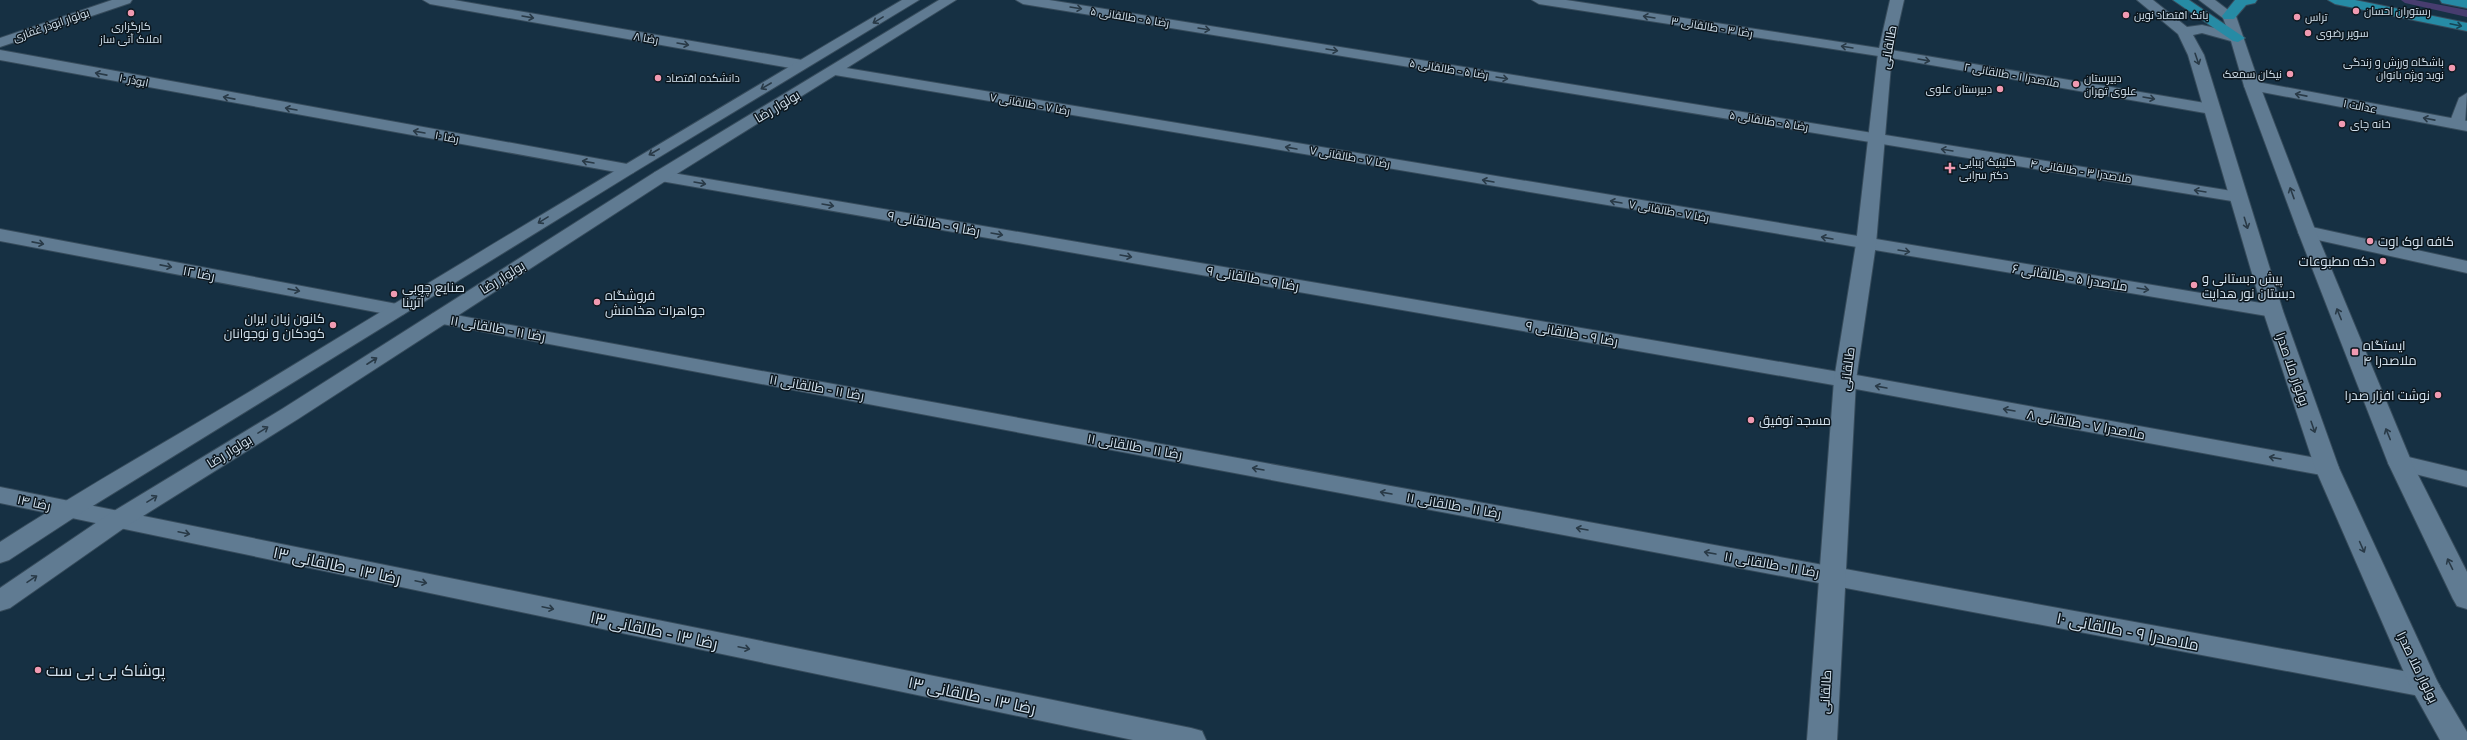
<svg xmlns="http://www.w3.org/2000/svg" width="2467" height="740" font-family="Spectral,Cairo,serif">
	<rect width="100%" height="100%" fill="#163043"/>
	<path fill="#473d6f" d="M2401,0h14l52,10v7l-62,-14z"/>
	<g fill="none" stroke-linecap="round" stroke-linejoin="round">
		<g stroke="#374c5c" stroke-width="2">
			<path id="pedestrian" d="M2467,93l-2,31 -2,4h-12l-2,-4 10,-26z"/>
		</g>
		<g stroke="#374c5c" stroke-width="2">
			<g id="minor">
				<path d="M423,0h31l348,60 8,5 -8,5 -372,-66z"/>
				<path d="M1016,0h33l1189,192 6,1 3,4 -3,4 -6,1 -1215,-198z"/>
				<path d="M1532,0h34l319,49 326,55 6,2 2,3 -2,3 -6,2 -326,-57 -346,-53z"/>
				<path d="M0,50l627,114 6,1 3,4 -3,4 -6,1 -627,-114z"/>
				<path d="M834,66l1439,239 7,2 3,4 -3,4 -7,2 -1444,-243 -3,-3z"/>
				<path d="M2252,81l215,40v10l-221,-42 -2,-3 2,-3z"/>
				<path d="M661,171l1184,202 482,87 9,2 3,6 -3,6 -9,2 -482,-89 -1190,-207 -3,-4 3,-4z"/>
				<path d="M2307,226l160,35v12l-167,-37 -2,-4 2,-4z"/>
				<path d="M0,229l397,75 7,2 3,4 -3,4 -7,2 -397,-75z"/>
				<path d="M439,312l1986,363 10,3 5,8 -5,8 -10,3 -1993,-375 -3,-4 3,-4z"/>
				<path d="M2400,455l67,16v16l-76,-19 -3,-5 3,-5z"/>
				<path d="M0,487l1191,241 11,3 4,9h-73l-1133,-237z"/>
			</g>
		</g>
		<g stroke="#374c5c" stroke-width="2">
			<g id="tertiary">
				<path d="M112,0h20l-2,3 -130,44v-9z"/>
				<path d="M902,0h17l-286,173 -555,342 -69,45 -9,3v-21c82,-53 166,-100 249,-150 217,-132 434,-263 653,-392z"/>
				<path d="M939,0h17l-289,180 -369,239 -171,107 -117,82 -10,3v-23l109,-74 173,-105 373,-237z"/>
				<path d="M1890,0h14l-12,53 -16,191 -20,136 -19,360h-30l27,-360 22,-136 22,-191z"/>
			</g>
		</g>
		<g stroke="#374c5c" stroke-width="2">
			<path id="secondary" d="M2137,0h16l34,27 15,-2 26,6 -5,-13 -24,-18h16l21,16 24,70 56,146 96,231 55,109v37l-10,-3 -4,-7 -65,-136 -90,-231 -54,-146 -13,-45 -29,-8 -9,2 11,20 79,256 56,157 99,215 29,49v8h-27l-30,-54 -95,-218 -52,-157 -75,-256 -10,-21z"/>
		</g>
		<g stroke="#374c5c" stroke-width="2">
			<g id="primary">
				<path d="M2173,0h16l56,38 -7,4 -5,-1z"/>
				<path d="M2235,0h22l-2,3 -9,2 -12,14h-10l-2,-3z"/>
				<path d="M2328,0h27l112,23v8l-132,-27z"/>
				<path d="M2440,0h27v8l-25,-5z"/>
			</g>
		</g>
		<use href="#pedestrian" fill="#607b92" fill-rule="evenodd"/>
		<use href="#minor" fill="#607b92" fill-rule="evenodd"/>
		<use href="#tertiary" fill="#607b92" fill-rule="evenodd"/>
		<use href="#secondary" fill="#607b92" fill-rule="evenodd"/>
		<use href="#primary" fill="#268ba5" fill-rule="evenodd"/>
	</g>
	<defs><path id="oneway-shaft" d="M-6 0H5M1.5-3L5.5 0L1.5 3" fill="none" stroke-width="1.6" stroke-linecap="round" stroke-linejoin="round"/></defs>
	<g stroke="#293a47">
		<use href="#oneway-shaft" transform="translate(1076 8) rotate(9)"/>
		<use href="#oneway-shaft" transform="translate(528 17) rotate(10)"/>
		<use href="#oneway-shaft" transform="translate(1649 17) rotate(-171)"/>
		<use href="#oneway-shaft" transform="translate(878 20) rotate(149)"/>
		<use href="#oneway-shaft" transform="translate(1204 29) rotate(9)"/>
		<use href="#oneway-shaft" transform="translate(683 44) rotate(10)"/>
		<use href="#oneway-shaft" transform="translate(1847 47) rotate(-171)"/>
		<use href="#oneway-shaft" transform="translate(1332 50) rotate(9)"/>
		<use href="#oneway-shaft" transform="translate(2197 59) rotate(71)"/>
		<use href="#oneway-shaft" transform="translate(1924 60) rotate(10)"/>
		<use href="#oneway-shaft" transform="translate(101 74) rotate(-169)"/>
		<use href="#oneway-shaft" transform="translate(1502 78) rotate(9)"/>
		<use href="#oneway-shaft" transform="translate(766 86) rotate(150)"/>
		<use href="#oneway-shaft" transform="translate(2301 95) rotate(-169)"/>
		<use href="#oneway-shaft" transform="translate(229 98) rotate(-169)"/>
		<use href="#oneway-shaft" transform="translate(2149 98) rotate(10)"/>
		<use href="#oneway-shaft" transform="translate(291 109) rotate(-170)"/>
		<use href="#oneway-shaft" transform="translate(2429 119) rotate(-169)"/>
		<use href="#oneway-shaft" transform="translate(419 132) rotate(-170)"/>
		<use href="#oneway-shaft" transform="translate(1291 148) rotate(-170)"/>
		<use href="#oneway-shaft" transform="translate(1947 150) rotate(-171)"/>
		<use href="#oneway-shaft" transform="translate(654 152) rotate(150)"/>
		<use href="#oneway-shaft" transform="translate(588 162) rotate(-170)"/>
		<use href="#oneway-shaft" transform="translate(1488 181) rotate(-170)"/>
		<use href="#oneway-shaft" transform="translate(700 183) rotate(10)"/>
		<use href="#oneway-shaft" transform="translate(2200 191) rotate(-171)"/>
		<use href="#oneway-shaft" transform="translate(2292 193) rotate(-110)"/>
		<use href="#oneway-shaft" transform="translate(1616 202) rotate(-170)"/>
		<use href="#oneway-shaft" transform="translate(828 205) rotate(10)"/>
		<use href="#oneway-shaft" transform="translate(543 220) rotate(148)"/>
		<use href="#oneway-shaft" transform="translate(2246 223) rotate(73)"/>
		<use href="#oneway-shaft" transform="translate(997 234) rotate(10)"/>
		<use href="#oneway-shaft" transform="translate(1827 238) rotate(-170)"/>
		<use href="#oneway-shaft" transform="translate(38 243) rotate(11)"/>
		<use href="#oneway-shaft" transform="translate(1904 251) rotate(9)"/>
		<use href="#oneway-shaft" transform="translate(1126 256) rotate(10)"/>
		<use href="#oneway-shaft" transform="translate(166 266) rotate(11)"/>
		<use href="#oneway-shaft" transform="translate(2143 289) rotate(9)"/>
		<use href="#oneway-shaft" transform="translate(294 290) rotate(11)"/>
		<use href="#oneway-shaft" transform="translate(2339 314) rotate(-112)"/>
		<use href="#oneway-shaft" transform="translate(372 361) rotate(-33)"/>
		<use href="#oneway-shaft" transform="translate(1881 387) rotate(-170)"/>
		<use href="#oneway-shaft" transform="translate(2009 410) rotate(-170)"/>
		<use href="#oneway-shaft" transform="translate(2313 427) rotate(71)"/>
		<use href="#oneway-shaft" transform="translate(263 430) rotate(-32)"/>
		<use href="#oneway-shaft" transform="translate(2388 434) rotate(-112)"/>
		<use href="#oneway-shaft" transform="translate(2275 458) rotate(-170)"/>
		<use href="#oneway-shaft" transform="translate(1258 469) rotate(-170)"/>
		<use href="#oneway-shaft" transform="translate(1386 493) rotate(-170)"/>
		<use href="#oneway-shaft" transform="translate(152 499) rotate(-32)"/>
		<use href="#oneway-shaft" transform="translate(1582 529) rotate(-170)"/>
		<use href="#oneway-shaft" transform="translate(184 533) rotate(12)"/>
		<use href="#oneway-shaft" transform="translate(2362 547) rotate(66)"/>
		<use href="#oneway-shaft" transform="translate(1710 553) rotate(-170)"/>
		<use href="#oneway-shaft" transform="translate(2450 564) rotate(-116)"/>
		<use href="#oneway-shaft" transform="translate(32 579) rotate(-34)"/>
		<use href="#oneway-shaft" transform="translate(421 582) rotate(12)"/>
		<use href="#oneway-shaft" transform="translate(548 608) rotate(12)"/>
		<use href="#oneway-shaft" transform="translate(744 648) rotate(12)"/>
	</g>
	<use stroke="#164555" href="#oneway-shaft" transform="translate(2456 25) rotate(12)"/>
	<g fill="#f19ab1" stroke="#0c171f" stroke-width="1.5">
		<circle cx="2356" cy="11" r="4"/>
		<circle cx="131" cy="13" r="4"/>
		<circle cx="2126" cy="15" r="4"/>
		<circle cx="2297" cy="17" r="4"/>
		<circle cx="2308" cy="33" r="4"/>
		<circle cx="2452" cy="68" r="4"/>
		<circle cx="2290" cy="74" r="4"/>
		<circle cx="658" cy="78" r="4"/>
		<circle cx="2076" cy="84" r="4"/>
		<circle cx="2000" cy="89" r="4"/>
		<circle cx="2342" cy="124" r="4"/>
		<path d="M1948 162h4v4h4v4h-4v4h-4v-4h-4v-4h4z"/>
		<circle cx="2370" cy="241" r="4"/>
		<circle cx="2383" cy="261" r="4"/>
		<circle cx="2194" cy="285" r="4"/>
		<circle cx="394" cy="294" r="4"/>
		<circle cx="597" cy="302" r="4"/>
		<circle cx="333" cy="325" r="4"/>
		<rect x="2351" y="348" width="8" height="8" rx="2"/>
		<circle cx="2438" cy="395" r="4"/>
		<circle cx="1751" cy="420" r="4"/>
		<circle cx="38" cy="670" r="4"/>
	</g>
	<g text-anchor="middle" stroke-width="3" stroke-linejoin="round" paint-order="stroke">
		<g font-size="11" fill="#d2e1ed" stroke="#0c171f" text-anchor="start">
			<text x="2364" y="15">رستوران احسان</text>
			<text x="2134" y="19">بانک اقتصاد نوین</text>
			<text x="2305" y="21">تراس</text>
			<text x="131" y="30" text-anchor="middle">کارگزاری<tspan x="131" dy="13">املاک آتی ساز</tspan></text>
			<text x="2316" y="37">سوپر رضوی</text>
			<text x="2444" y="66" text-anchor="end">باشگاه ورزش و زندگی<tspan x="2444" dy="13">نوید ویژه بانوان</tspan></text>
			<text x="2282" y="78" text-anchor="end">نیکان سمعک</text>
			<text x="666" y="82">دانشکده اقتصاد</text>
			<text x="2084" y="82">دبیرستان<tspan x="2084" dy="13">علوی تهران</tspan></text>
			<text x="1992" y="93" text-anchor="end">دبیرستان علوی</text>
			<text x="2350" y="128">خانه چای</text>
			<text x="1959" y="166">کلینیک زیبایی<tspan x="1959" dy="13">دکتر سرابی</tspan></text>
		</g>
		<g font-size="11" fill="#d2e1ed" stroke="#0c171f">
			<text transform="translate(1130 17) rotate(9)" y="4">رضا ۵ - طالقانی ۵</text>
			<text transform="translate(51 25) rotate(-19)" y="4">بولوار ابوذر غفاری</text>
			<text transform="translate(1712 27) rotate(9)" y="4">رضا ۳ - طالقانی ۳</text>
			<text transform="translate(646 38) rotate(10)" y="4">رضا ۸</text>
			<text transform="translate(1449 69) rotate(9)" y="4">رضا ۵ - طالقانی ۵</text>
			<text transform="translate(2012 75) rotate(10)" y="4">ملاصدرا ۱ - طالقانی ۲</text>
			<text transform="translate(134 80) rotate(11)" y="4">ابوذر ۱۰</text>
			<text transform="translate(1030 104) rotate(10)" y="4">رضا ۷ - طالقانی ۷</text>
			<text transform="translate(2360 106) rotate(11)" y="4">عدالت ۱</text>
			<text transform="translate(1769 121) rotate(9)" y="4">رضا ۵ - طالقانی ۵</text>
			<text transform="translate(447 137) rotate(10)" y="4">رضا ۱۰</text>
			<text transform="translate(1350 157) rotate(10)" y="4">رضا ۷ - طالقانی ۷</text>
			<text transform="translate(2081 171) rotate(9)" y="4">ملاصدرا ۳ - طالقانی ۴</text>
			<text transform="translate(1669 211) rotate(10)" y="4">رضا ۷ - طالقانی ۷</text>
		</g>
		<g font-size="13" fill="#d2e1ed" stroke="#0c171f">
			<text transform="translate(1888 47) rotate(-80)" y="5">طالقانی</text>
			<text transform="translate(777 106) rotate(-31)" y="5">بولوار رضا</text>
			<text transform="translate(934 223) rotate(10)" y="5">رضا ۹ - طالقانی ۹</text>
			<text transform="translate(199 273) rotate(11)" y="5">رضا ۱۲</text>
			<text transform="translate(502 277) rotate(-32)" y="5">بولوار رضا</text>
			<text transform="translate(2070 277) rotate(9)" y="5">ملاصدرا ۵ - طالقانی ۶</text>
			<text transform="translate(1253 278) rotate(10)" y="5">رضا ۹ - طالقانی ۹</text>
			<text transform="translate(498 328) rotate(10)" y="5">رضا ۱۱ - طالقانی ۱۱</text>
			<text transform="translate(1572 333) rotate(10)" y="5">رضا ۹ - طالقانی ۹</text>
			<text transform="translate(1847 369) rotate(-83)" y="5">طالقانی</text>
			<text transform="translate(2293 369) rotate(71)" y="5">بولوار ملا صدرا</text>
			<text transform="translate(817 387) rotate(10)" y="5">رضا ۱۱ - طالقانی ۱۱</text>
			<text transform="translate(2086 424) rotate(10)" y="5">ملاصدرا ۷ - طالقانی ۸</text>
			<text transform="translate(1135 446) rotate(10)" y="5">رضا ۱۱ - طالقانی ۱۱</text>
			<text transform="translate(229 451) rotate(-32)" y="5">بولوار رضا</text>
			<text transform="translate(34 502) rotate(12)" y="5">رضا ۱۴</text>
			<text transform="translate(1454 505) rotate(10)" y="5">رضا ۱۱ - طالقانی ۱۱</text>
			<text transform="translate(1772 564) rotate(10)" y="5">رضا ۱۱ - طالقانی ۱۱</text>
			<text transform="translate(2418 667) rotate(64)" y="5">بولوار ملا صدرا</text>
			<text transform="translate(1825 692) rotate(-87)" y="5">طالقانی</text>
		</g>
		<g font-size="13" fill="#d2e1ed" stroke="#0c171f" text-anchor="start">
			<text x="2378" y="246">کافه لوک اوت</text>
			<text x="2375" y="266" text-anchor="end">دکه مطبوعات</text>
			<text x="2202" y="283">پیش دبستانی و<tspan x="2202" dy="15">دبستان نور هدایت</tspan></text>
			<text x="402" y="292">صنایع چوبی<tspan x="402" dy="15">آترینا</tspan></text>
			<text x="605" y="300">فروشگاه<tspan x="605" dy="15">جواهرات هخامنش</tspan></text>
			<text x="325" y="323" text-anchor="end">کانون زبان ایران<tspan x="325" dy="15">کودکان و نوجوانان</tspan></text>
			<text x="2363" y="350">ایستگاه<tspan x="2363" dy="15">ملاصدرا ۴</tspan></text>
			<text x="2430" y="400" text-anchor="end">نوشت افزار صدرا</text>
			<text x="1759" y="425">مسجد توفیق</text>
		</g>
		<g font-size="16" fill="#d2e1ed" stroke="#0c171f">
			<text transform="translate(337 565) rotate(12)" y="6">رضا ۱۳ - طالقانی ۱۳</text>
			<text transform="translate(654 630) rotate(12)" y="6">رضا ۱۳ - طالقانی ۱۳</text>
			<text transform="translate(2128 631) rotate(11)" y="6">ملاصدرا ۹ - طالقانی ۱۰</text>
			<text transform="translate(972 695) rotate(12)" y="6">رضا ۱۳ - طالقانی ۱۳</text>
		</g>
		<g font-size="16" fill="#d2e1ed" stroke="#0c171f" text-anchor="start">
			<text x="46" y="676">پوشاک بی بی ست</text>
		</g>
	</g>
</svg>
